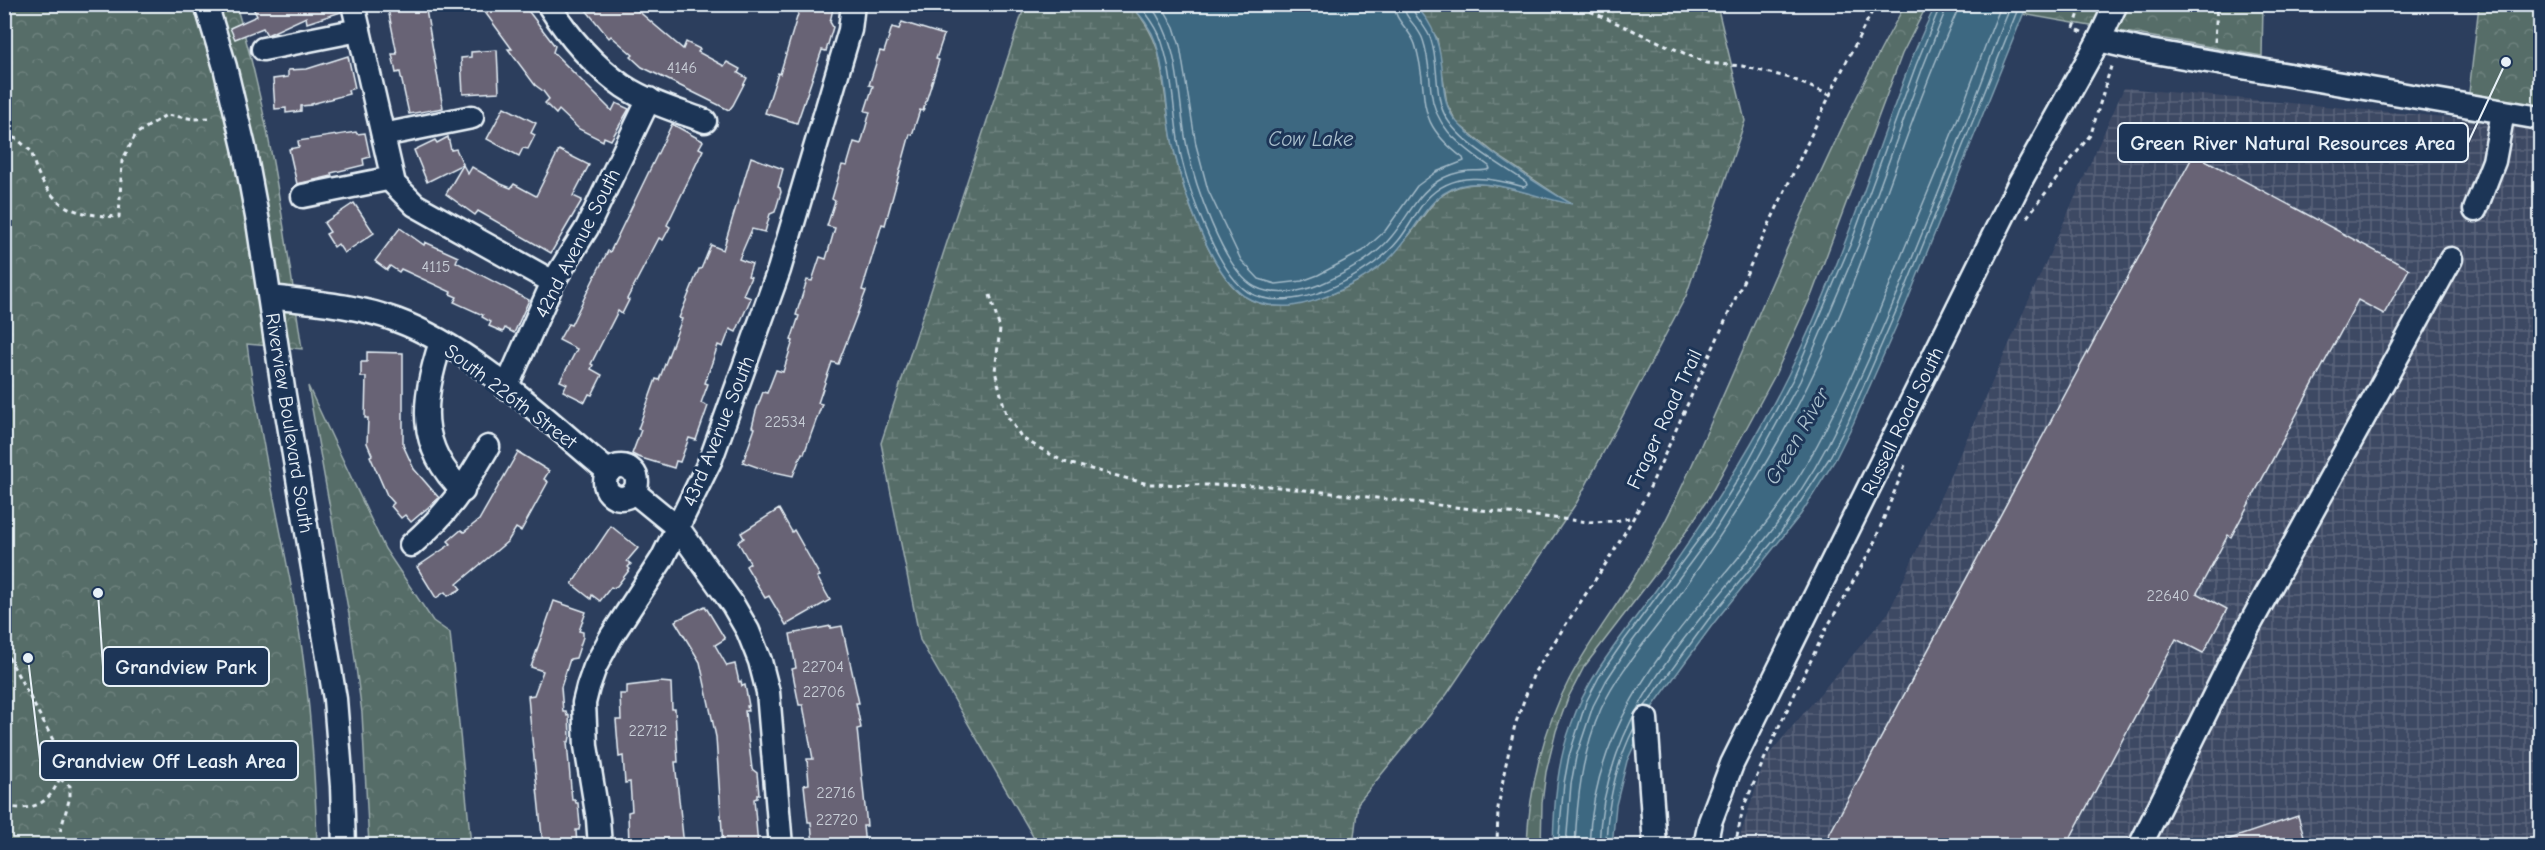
<svg xmlns="http://www.w3.org/2000/svg" width="2545" height="850" font-family="'Comic Neue',sans-serif">
	<defs>
		<pattern id="industrial-grid" width="8" height="8" patternUnits="userSpaceOnUse" patternTransform="scale(1.5)"><rect width="8" height="8" fill="#3e4964"/><path d="M0 4h8M4 0v8" fill="none" stroke="#5a647b"/></pattern>
		<pattern id="forest-crowns" width="20" height="18" patternUnits="userSpaceOnUse" patternTransform="scale(1.5)"><rect width="20" height="18" fill="#566d68"/><path d="M2 6a3 3 0 1 1 6 0M12 15a3 3 0 1 1 6 0" fill="none" stroke="#6e827e"/></pattern>
		<pattern id="wetland-marsh" width="20" height="14" patternUnits="userSpaceOnUse" patternTransform="scale(1.5)"><rect width="20" height="14" fill="#566d68"/><path d="M1 5h8M5 5V1M11 12h8M15 12V8" fill="none" stroke="#6e827e"/></pattern>
	</defs>
	<rect width="100%" height="100%" fill="#2c3e5d"/>
	<filter id="ink" filterUnits="userSpaceOnUse"><feTurbulence type="fractalNoise" baseFrequency=".0167" numOctaves="2"/><feDisplacementMap in="SourceGraphic" scale="12" xChannelSelector="R" yChannelSelector="G"/><feConvolveMatrix kernelMatrix="1 2 1 2 8 2 1 2 1" color-interpolation-filters="sRGB"/></filter>
	<g filter="url(#ink)">
		<path fill="url(#industrial-grid)" d="M2124,88l342,31 74,9v717l-803,1 28,-87 124,-147z"/>
		<g fill="url(#forest-crowns)" stroke="#9fafb0" stroke-width="1.5">
			<path d="M2027,4l236,1 -1,51 -240,-42z"/>
			<path d="M4,5h232c34,112 49,228 66,344l-55,-5c12,92 34,183 50,274 13,75 18,152 20,227h-312z"/>
			<path d="M1905,5h22l-25,49 -90,240 -38,83 -65,120 -36,54 -89,116 -16,31 -12,33 -10,41 -4,31 -1,42h-14c2,-56 16,-115 42,-165 18,-35 42,-66 63,-99 20,-33 38,-68 54,-103 73,-158 134,-321 219,-473z"/>
			<path d="M2479,5h61v123l-74,-9z"/>
			<path d="M308,386l77,163 48,72 17,12 21,212h-102l-7,-132 -13,-99z"/>
		</g>
		<path fill="url(#wetland-marsh)" stroke="#9fafb0" stroke-width="1.5" d="M1025,5h106c13,14 21,27 27,46 7,33 9,66 16,99 8,39 37,124 70,146 38,25 98,-2 131,-26 13,-9 25,-24 35,-36 16,-19 22,-38 48,-47 31,-11 78,11 111,16l-72,-48 -40,-32 -10,-19 -10,-66 -23,-33h303l28,116 -59,175 -109,206 -130,192 -89,109 -5,42h-315l-118,-205 -39,-197z"/>
		<g fill="#3c6881" stroke="#819fb1" stroke-width="1.5">
			<path d="M1131,5h283c22,19 27,45 29,74 1,12 2,24 8,35 13,24 94,75 121,90 -31,-5 -73,-23 -103,-20 -43,5 -52,50 -80,75 -23,21 -67,43 -97,47 -17,1 -34,-1 -48,-10 -34,-24 -61,-105 -70,-146 -8,-35 -7,-72 -18,-107 -5,-15 -14,-26 -25,-38z"/>
			<path d="M1936,5h91l-121,299 -53,120 -18,36 -34,54 -88,110 -62,85 -24,52 -11,44 -4,40 -59,1c1,-41 4,-83 18,-121 18,-53 55,-93 87,-138 48,-68 93,-137 130,-212 38,-76 66,-156 94,-235 17,-46 32,-93 54,-135z"/>
		</g>
		<g fill="none" stroke-linecap="round" stroke-linejoin="round">
			<g stroke="#a3bac8" stroke-width="1.5">
				<path d="M1139,4c8,10 15,19 20,30 14,35 14,76 20,112 7,38 37,125 69,146 14,8 29,9 44,7 35,-4 84,-31 106,-58 11,-13 17,-28 28,-41 26,-30 65,-23 98,-13l3,-2 -1,-3c-27,-19 -77,-44 -85,-77 -6,-21 -3,-44 -10,-65 -4,-13 -20,-27 -20,-36"/>
				<path d="M1149,4c33,40 28,95 38,143 7,34 36,123 68,140 20,10 46,5 66,-3 25,-11 54,-26 71,-48 16,-19 24,-41 46,-55 8,-5 20,-9 30,-10 7,-1 15,1 22,-2l-1,-3c-28,-21 -54,-37 -58,-75 -2,-17 -2,-34 -8,-51 -4,-13 -19,-22 -20,-36"/>
				<path d="M1161,4l13,23 6,19 16,99 12,45 33,70 18,19 17,5 26,-3 16,-6 45,-24 22,-20 32,-45 19,-14 28,-11 -1,-3c-54,-41 -31,-61 -48,-114 -5,-15 -21,-23 -21,-40"/>
				<path d="M1645,706l63,-86 72,-87 50,-76 18,-35 52,-120 120,-298"/>
				<path d="M1558,846l6,-63 5,-27 17,-54 13,-25 24,-35 87,-118 30,-48 54,-99 57,-134 65,-178 25,-61"/>
				<path d="M1566,846l5,-62 5,-27 17,-51 13,-25 23,-35 87,-118 30,-48 54,-99 58,-135 65,-179 25,-63"/>
				<path d="M1575,846c2,-47 7,-94 26,-137 19,-41 51,-74 76,-110 48,-69 94,-139 131,-214 60,-120 93,-250 148,-371l1,-10"/>
				<path d="M1589,846c5,-139 98,-221 177,-323 26,-32 47,-68 65,-105 28,-53 49,-110 72,-166 23,-56 47,-111 68,-168 10,-26 19,-53 31,-80"/>
				<path d="M1599,846c4,-137 98,-218 175,-318 26,-34 49,-71 67,-110 52,-106 95,-219 138,-329 11,-28 20,-57 33,-85"/>
				<path d="M1606,846c1,-40 10,-82 28,-118"/>
			</g>
		</g>
		<g fill="#686375" stroke="#e8f1f8" stroke-width="1.5">
			<path d="M251,4h89l1,8 -34,11 -1,-6 -39,18 -4,-7 -28,11 -5,-11 27,-12z"/>
			<path d="M387,4h38l18,104 -34,6 -9,-42 -4,1 -4,-19h5z"/>
			<path d="M479,4h44l32,42 -2,6 59,59 4,-8 13,6 -18,31 -7,-3 -1,4 -24,-12 -20,-19 -3,4 -11,-11 4,-4 -6,-8 -8,-6 -27,-36h4z"/>
			<path d="M581,4h49l53,45 3,-7 14,7 -2,3 26,14 3,-4 13,7 -2,4 9,5 -14,27 -4,5 -87,-43 -11,-10 2,-2 -22,-19 -2,2z"/>
			<path d="M801,4h33l-4,18 3,5 -7,24 -4,-1 -25,73 -32,-10 13,-40 2,1z"/>
			<path d="M902,22l42,13 -8,24 3,1 -16,51 -3,-1 -8,25 -2,-1 -25,91 -3,-1 -20,66 4,1 -28,73 -6,-2 -14,41 4,1 -18,50 -2,-1 -9,23 -18,-4 -1,1 -31,-11 12,-34 -3,-1 4,-16 7,-19 4,1 9,-23 7,2 10,-31 -2,-1 8,-24 -3,-1 11,-35 5,1 8,-24 6,2 9,-31 -8,-2 8,-25 -3,-2 10,-34 5,1 7,-24 7,2 9,-32 -5,-1 8,-25 -4,-1 11,-34 4,1 8,-25 7,2z"/>
			<path d="M497,50l2,42 -36,2 -2,-36 10,-1v-5z"/>
			<path d="M348,56l7,32 -7,2 1,4 -38,10v1l-10,1v5l-15,2v-5l-11,1 -2,-30 15,-2v-7l19,-1z"/>
			<path d="M504,107l32,16 -5,10 4,2 -7,14 -5,-1 -4,8 -32,-17z"/>
			<path d="M672,124l31,17 -4,7 4,2 -36,75 3,2 -7,13 -4,-2 -32,61 2,1 -7,14 -4,-3 -27,53 2,1 -2,4 11,6 -10,20 -3,-1 -4,8 -22,-11 4,-7 -7,-3 17,-32 -18,-9 9,-16 3,1 26,-53 11,-21 2,1z"/>
			<path d="M356,132l1,2 8,-1 5,24 -7,2 1,6 -33,8 1,3 -35,8 -8,-35 10,-2 -1,-6z"/>
			<path d="M448,137l3,13 5,-1 7,15 -36,18 -13,-32 21,-10 2,3z"/>
			<path d="M559,150l30,15 -16,31 9,4 -31,53 -73,-42 -3,4 -29,-21 17,-29 5,9 4,-7 29,17 10,4 3,-4 22,12z"/>
			<path d="M2194,154l215,115 -25,45 -26,-14 -127,237 -3,-2 -31,58 30,16 -24,44 -27,-14 -110,207h-243z"/>
			<path d="M751,157l32,12 -5,18 2,1 1,4 -6,20 -5,2 -5,18 -13,-3 -13,30 13,5 -4,12 3,1 -8,18 8,3 -15,34 -6,-3 -7,18 -5,-2 -13,38 3,1 -7,19 7,3 -12,34 -7,-2 -9,24 -4,-1 -2,7 -36,-11 -6,-3 9,-24 -3,-1 18,-50 3,1 23,-61 -3,-1 20,-49h2l10,-24 12,5z"/>
			<path d="M354,203l20,30 -30,20 -6,-9 -4,3 -8,-13 4,-2 -6,-9z"/>
			<path d="M400,228l24,17 1,-3 33,15 -2,5 73,38 -15,33 -9,-5 -2,4 -14,-6 2,-4 -9,-5 1,-2 -29,-13 3,-5 -7,-3 1,-2 -50,-23 -2,3 -9,-6 -3,4 -12,-9z"/>
			<path d="M367,352l36,1v92l11,24 25,29 -28,24 -6,-7 -4,3 -10,-12 3,-3 -7,-8 -17,-39 2,-1 -5,-12 1,-25h-3l1,-41h-5v-15h6z"/>
			<path d="M518,452l31,19 -5,8 4,3 -27,49 -5,-3 -8,13 -51,43 4,5 -13,7 -3,-4 -9,6 -19,-31 34,-23 -3,-3 13,-11 3,2 15,-12z"/>
			<path d="M779,509l13,23 2,-2 26,46 -3,1 13,23 -44,25 -17,-29 -4,2 -19,-32 4,-3 -12,-21 6,-4 -3,-5z"/>
			<path d="M611,526l27,22 -11,13 4,3 -3,3 2,2 -13,17 -4,2 -2,-1 -11,14 -8,-6 -1,4 -19,-15z"/>
			<path d="M554,601l32,11 -7,19 4,1v5l-7,21 -6,1 -9,28 2,25h3l1,4 2,-1 1,22 -1,5h-2l5,58h3l1,3h2l2,22 -1,5h-3l1,16h-34l-13,-127 -2,-23 6,-1 9,-24 -12,-4z"/>
			<path d="M705,606l20,33 -10,6 12,21 8,-2 4,18 2,-1 1,5 3,-1 4,21h-2l1,5h-3l7,58 5,4 2,21h-2v4l-3,1 4,47h-35l-7,-109 -16,-75 -25,-41z"/>
			<path d="M831,626v2l11,-2 17,77h-3l5,25 -4,1 10,97h-4l2,20h-52l-2,-24h-3l-4,-37 5,-1 -2,-25h6l-10,-54h-4l-7,-36 4,-1 -6,-34z"/>
			<path d="M660,682l11,1 1,26h3l3,53h-3l9,84h-55l-1,-34 4,-1 -2,-29 -5,1 -2,-27 -4,1 -3,-37h5l-1,-26h7v-8z"/>
			<path d="M2298,816l9,30h-89v-3z"/>
		</g>
		<g fill="none" stroke-linecap="round" stroke-linejoin="round">
			<g stroke="#e8f1f8" stroke-width="27">
				<g id="minor">
					<path d="M206,4l19,63 19,80 14,75 26,173 51,304 7,87 2,60"/>
					<path d="M353,4l41,180 21,21 138,77"/>
					<path d="M548,4c20,32 45,61 75,82 24,16 55,25 82,35"/>
					<path d="M2099,40l38,9 403,69"/>
					<path d="M263,49l96,-19"/>
					<path d="M383,135l89,-18"/>
					<path d="M303,196l89,-18"/>
					<path d="M2475,210l19,-49 9,-49"/>
					<path d="M270,297c41,5 86,8 126,23 77,28 150,100 213,152"/>
					<path d="M441,342c-19,57 -25,104 22,149"/>
					<path d="M506,388l47,-106 34,-54 62,-129"/>
					<circle cx="621" cy="482" r="16"/>
					<path d="M634,492l44,36 55,77 15,26 12,30 8,31 13,154"/>
					<path d="M411,545c38,-33 52,-55 77,-98"/>
					<path d="M1646,719l9,127"/>
					<path d="M600,846l-2,-27 -12,-73 -2,-43 4,-16 7,-20 16,-30 51,-78 49,-100 68,-189 71,-240 3,-26"/>
					<path d="M1705,846l5,-24 22,-58 288,-582 79,-142 17,-36"/>
					<path d="M2140,846l103,-209 208,-378"/>
				</g>
			</g>
			<g stroke="#e8f1f8" stroke-width="3" stroke-dasharray="4.5 4.5" stroke-linecap="butt">
				<path d="M1574,4l132,59 36,3 48,12 40,17"/>
				<path d="M2082,32l-8,-4 8,-24"/>
				<path d="M2215,42l2,-38"/>
				<path d="M4,135l13,4 15,13c2,21 19,49 39,57 15,6 32,7 48,8l3,-56 14,-27 30,-19 29,4 14,-1"/>
				<path d="M2027,217l64,-83 21,-71"/>
				<path d="M990,295l10,34 -5,42 11,43 16,24 42,24 84,22 121,2 320,36 26,-1 19,-4"/>
				<path d="M4,649l55,102c5,12 4,21 -2,33 -11,23 -29,27 -53,22"/>
				<path d="M60,779l10,7v11l-10,35"/>
				<path d="M1497,846l1,-38 7,-40 10,-43 19,-52 80,-122 32,-55 119,-263 72,-153 39,-76"/>
				<path d="M1735,846l8,-38 31,-71 51,-106 47,-83 33,-83"/>
			</g>
			<use href="#minor" stroke="#1d3557" stroke-width="22"/>
		</g>
	</g>
	<g text-anchor="middle" stroke-width="6" stroke-linejoin="round" paint-order="stroke">
		<g font-size="16" fill="#c8ced7">
			<text x="682" y="73">4146</text>
			<text x="436" y="272">4115</text>
			<text x="785" y="427">22534</text>
			<text x="2168" y="601">22640</text>
			<text x="823" y="672">22704</text>
			<text x="824" y="697">22706</text>
			<text x="648" y="736">22712</text>
			<text x="836" y="798">22716</text>
			<text x="837" y="825">22720</text>
		</g>
		<g font-size="20" fill="#e8f1f8" stroke="#1d3557">
			<text transform="translate(577 243) rotate(-63)" y="7">42nd Avenue South</text>
			<text transform="translate(511 396) rotate(37)" y="7">South 226th Street</text>
			<text transform="translate(1664 419) rotate(-65)" y="7">Frager Road Trail</text>
			<text transform="translate(1902 421) rotate(-64)" y="7">Russell Road South</text>
			<text transform="translate(290 423) rotate(81)" y="7">Riverview Boulevard South</text>
			<text transform="translate(718 431) rotate(-68)" y="7">43rd Avenue South</text>
		</g>
		<g font-size="21" font-style="italic" fill="#acc1ce" stroke="#1d3557">
			<text x="1311" y="146">Cow Lake</text>
			<text transform="translate(1797 436) rotate(-60)" y="7">Green River</text>
		</g>
	</g>
	<path fill="none" stroke="#e8f1f8" stroke-width="2" d="M2506 62L2468 143M98 593L103 667M28 658L40 760"/>
	<g fill="#e8f1f8" stroke="#1d3557" stroke-width="2">
		<circle cx="2506" cy="62" r="6"/>
		<circle cx="98" cy="593" r="6"/>
		<circle cx="28" cy="658" r="6"/>
	</g>
	<g fill="#1d3557" stroke="#e8f1f8" stroke-width="2">
		<rect x="2118" y="123" width="350" height="39" rx="6"/>
		<rect x="103" y="647" width="166" height="39" rx="6"/>
		<rect x="40" y="741" width="258" height="39" rx="6"/>
	</g>
	<g font-size="21" text-anchor="middle" font-weight="bold" fill="#e8f1f8">
		<text x="2293" y="150">Green River Natural Resources Area</text>
		<text x="186" y="674">Grandview Park</text>
		<text x="169" y="768">Grandview Off Leash Area</text>
	</g>
	<rect width="2545" height="850" fill="none" stroke="#1d3557" stroke-width="24"/>
	<rect x="12" y="12" width="2521" height="826" fill="none" stroke="#e8f1f8" stroke-width="2" filter="url(#ink)"/>
</svg>
